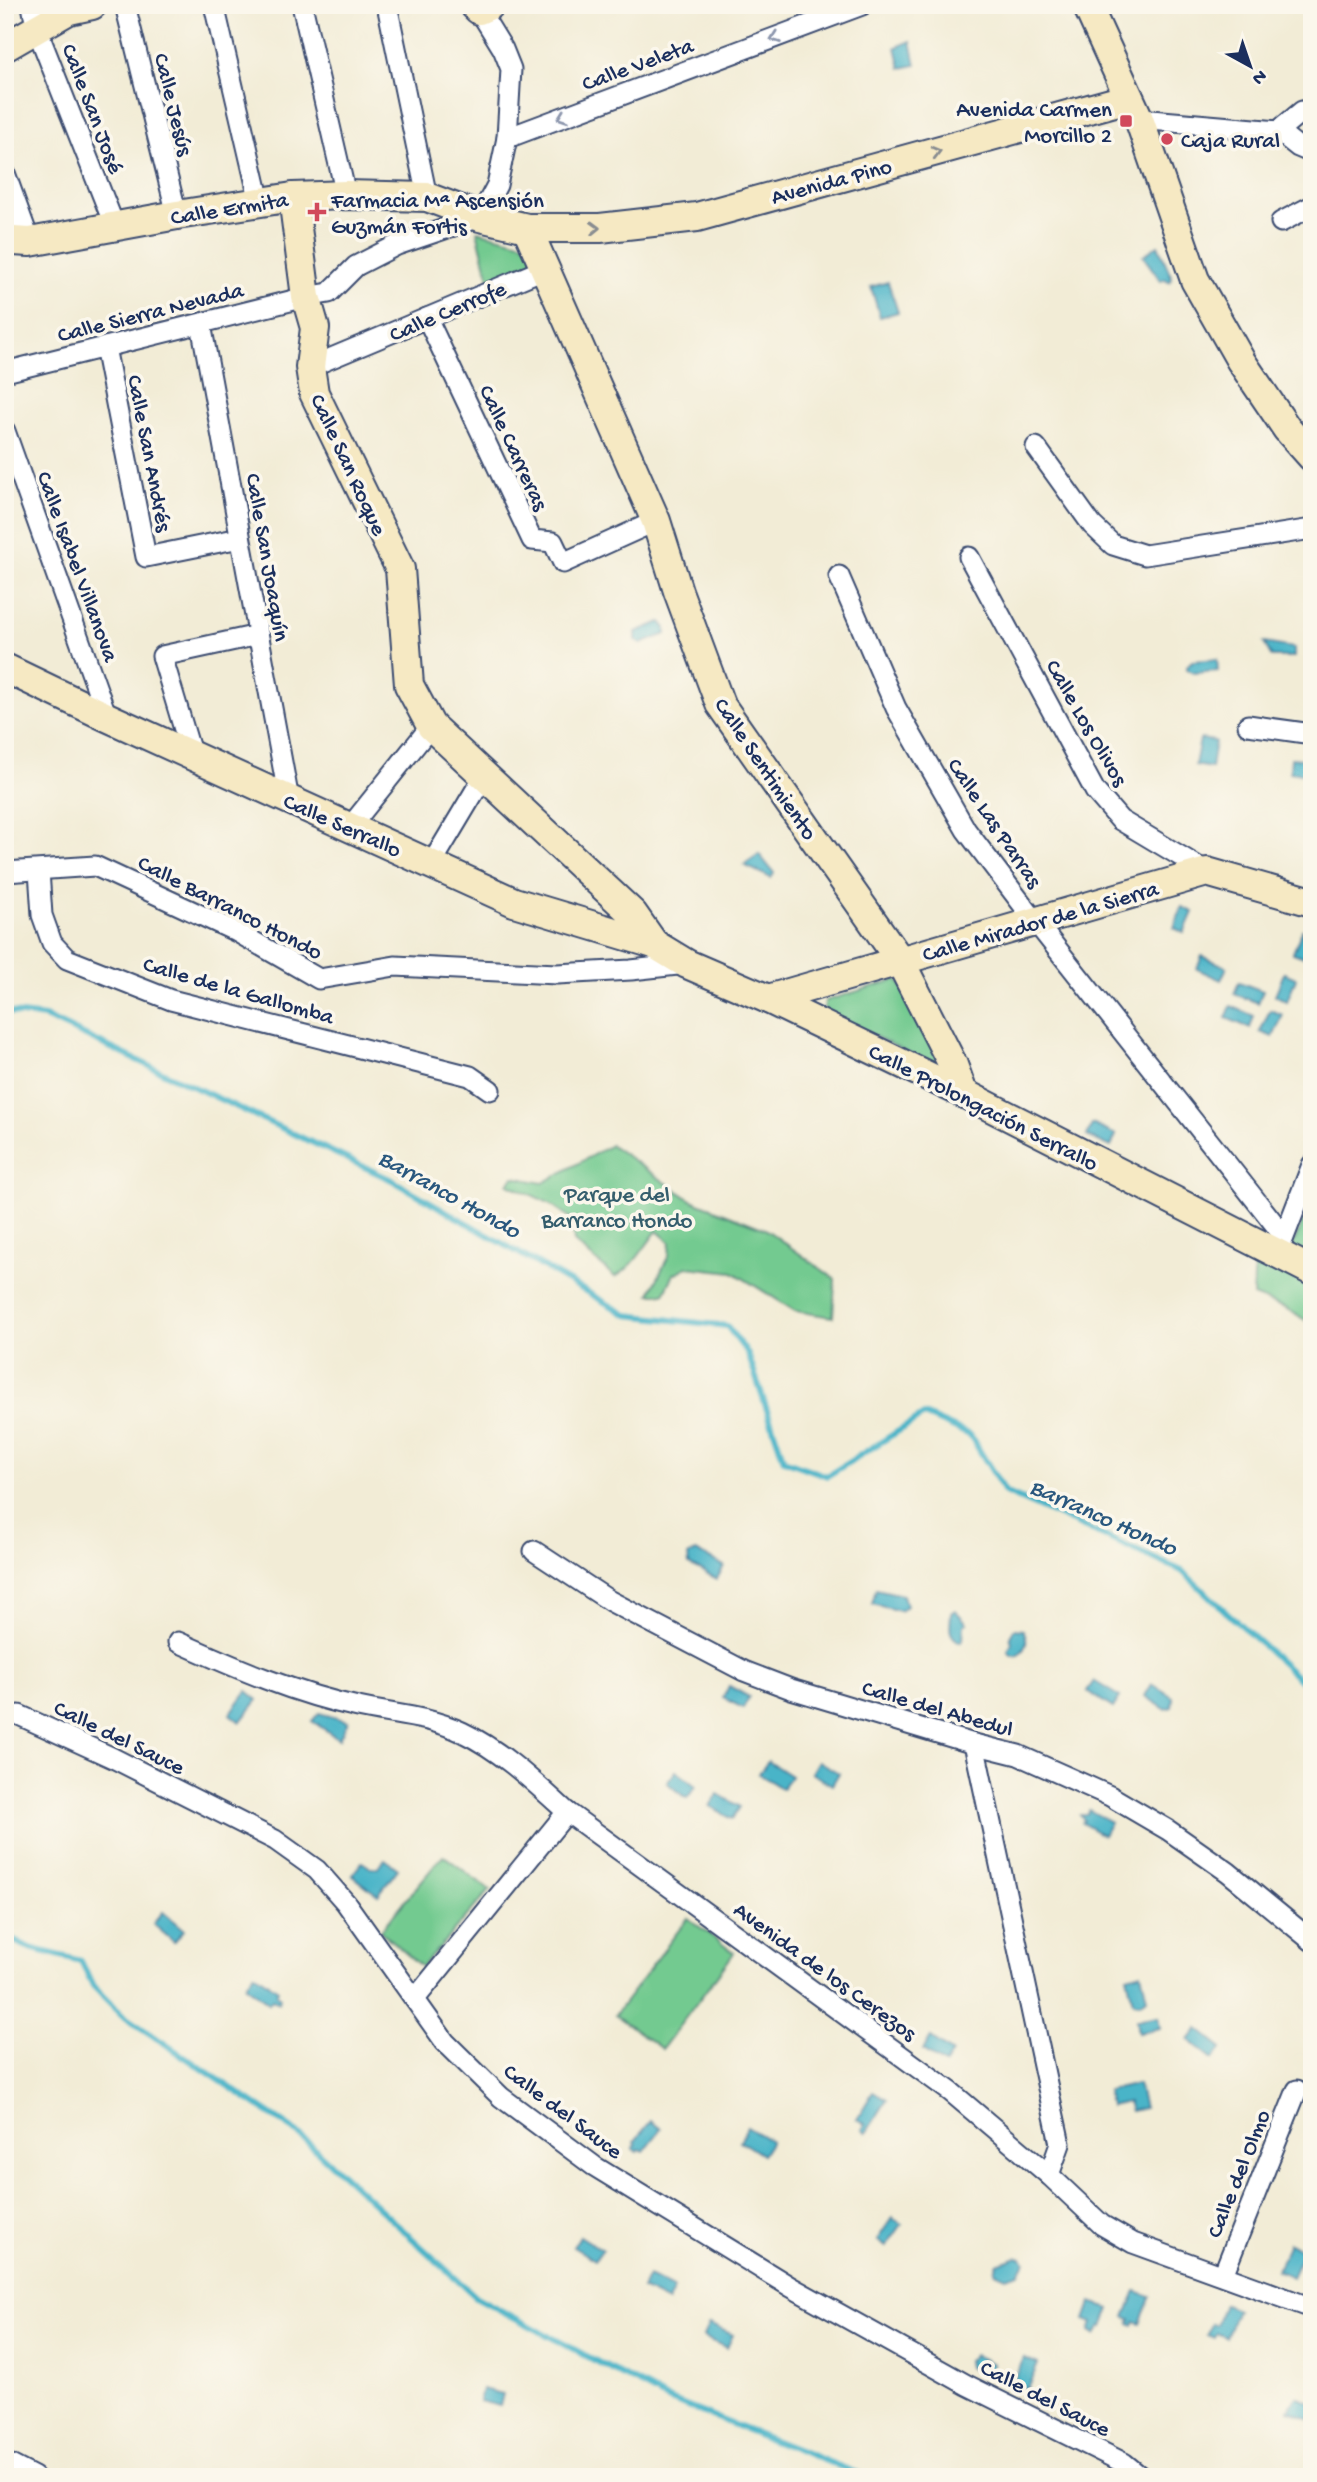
<svg xmlns="http://www.w3.org/2000/svg" width="1317" height="2482" font-family="'Gochi Hand',sans-serif">
	<rect width="100%" height="100%" fill="#fbf7ec"/>
	<filter id="ink" filterUnits="userSpaceOnUse"><feTurbulence type="fractalNoise" baseFrequency=".0143" numOctaves="2"/><feDisplacementMap in="SourceGraphic" scale="14" xChannelSelector="R" yChannelSelector="G"/><feConvolveMatrix kernelMatrix="1 2 1 2 8 2 1 2 1" color-interpolation-filters="sRGB"/></filter>
	<filter id="wash" filterUnits="userSpaceOnUse"><feTurbulence type="fractalNoise" baseFrequency=".00686" numOctaves="4" result="noise"/><feDisplacementMap in="SourceGraphic" scale="28" xChannelSelector="R" yChannelSelector="G"/><feGaussianBlur stdDeviation="1.57" result="paint"/><feColorMatrix in="noise" values="0 0 0 0 0 0 0 0 0 0 0 0 0 0 0 0 0 1.4 0 .05"/><feComposite in="paint" operator="in"/></filter>
	<g filter="url(#wash)">
		<rect width="100%" height="100%" fill="#f2ecd6"/>
		<g fill="#73ca90" stroke="#477c77" stroke-width="2">
			<path d="M477,231l52,13 7,22 -46,17z"/>
			<path d="M898,979l42,79 -6,7 -110,-53 1,-11z"/>
			<path d="M611,1145l80,55 74,29 70,50 -2,38 -38,-6 -62,-39 -46,-5 -13,7 -10,20h-14l19,-39 1,-13 -13,-11c-14,17 -22,35 -42,46l-41,-35 -2,-23 -23,-16 -41,-19 6,-7 29,6z"/>
			<path d="M1312,1199v57l-20,-9z"/>
			<path d="M1255,1260l57,26v38l-27,-16 -32,-12z"/>
			<path d="M443,1855l47,35 -68,77 -42,-36z"/>
			<path d="M688,1918l46,35 -72,96 -47,-34z"/>
		</g>
		<g fill="#4ab4c8" stroke="#327293" stroke-width="2">
			<path d="M911,41l5,24 -15,3 -5,-21z"/>
			<path d="M1158,245l14,33 -2,4 -5,-3 -4,2 -18,-25z"/>
			<path d="M888,282l10,30 -18,5 -9,-30z"/>
			<path d="M661,622l5,6v6l-25,10 -5,-4v-8z"/>
			<path d="M1264,643l30,5v9h-22z"/>
			<path d="M1217,659l1,12 -25,2 -6,-4v-3l5,-5z"/>
			<path d="M1200,739l15,2 -4,27 -16,-3z"/>
			<path d="M1291,758l21,2v15l-22,-3z"/>
			<path d="M759,854l15,19 -3,5 -27,-13z"/>
			<path d="M1182,907l11,5 -9,21 -10,-5z"/>
			<path d="M1302,930l10,4 -8,23 -11,-4z"/>
			<path d="M1202,956l25,11 -6,13 -24,-11z"/>
			<path d="M1284,973l12,5 -9,23 -12,-6z"/>
			<path d="M1239,982l24,9 -5,12 -24,-9z"/>
			<path d="M1231,1006l23,10 -4,12 -24,-10z"/>
			<path d="M1270,1010l13,5 -10,22 -13,-5z"/>
			<path d="M1092,1124l24,11 -5,12 -24,-11z"/>
			<path d="M696,1551l28,15 -7,13 -28,-15 -1,-8z"/>
			<path d="M876,1589l27,6 3,11 -6,5 -28,-7z"/>
			<path d="M955,1610l12,13 -3,2 -1,15 -2,2c-15,-6 -10,-17 -10,-29z"/>
			<path d="M1014,1629l9,1c6,10 3,19 -6,26h-5l-4,-5 4,-8 -2,-7z"/>
			<path d="M1094,1681l26,16 -7,11 -26,-17z"/>
			<path d="M1152,1684l21,13 -1,10 -7,2 -20,-13z"/>
			<path d="M729,1686l20,11 -6,11 -20,-10z"/>
			<path d="M247,1691l11,9 -18,22 -10,-8z"/>
			<path d="M319,1713l29,8 -9,18 -27,-18z"/>
			<path d="M768,1761l23,15 -8,13 -24,-15z"/>
			<path d="M818,1761l21,12 -7,12 -21,-12z"/>
			<path d="M676,1771l20,15 -9,12 -20,-15z"/>
			<path d="M718,1794l22,13 -8,12 -22,-13z"/>
			<path d="M1089,1810l21,12 -7,13 -21,-12 2,-3 -4,-6h7z"/>
			<path d="M385,1859l13,10 -20,26 -26,-20 10,-13 9,6 7,-1z"/>
			<path d="M163,1912l21,18 -10,12 -21,-18z"/>
			<path d="M1141,1972l6,26 -7,5 -7,-1 -6,-26z"/>
			<path d="M254,1973l24,17 -2,4 4,3 -1,5 -7,-3 -3,4 -24,-18z"/>
			<path d="M1158,2016l2,12 -22,5 -2,-13z"/>
			<path d="M1198,2029l24,19 -9,11 -24,-19z"/>
			<path d="M931,2038l21,15 -8,12 -21,-15z"/>
			<path d="M1138,2084l6,24 -13,3 -3,-9 -18,4 -3,-15z"/>
			<path d="M873,2092l14,8 -21,33 -4,-3 3,-6 -8,-5z"/>
			<path d="M651,2121l10,8 -17,22 -4,-2 -2,3 -5,-4 3,-3 -2,-3z"/>
			<path d="M747,2127l24,14 -9,14 -22,-14z"/>
			<path d="M892,2218l10,6 -16,23 -9,-7z"/>
			<path d="M580,2236l22,14 -7,10 -22,-13z"/>
			<path d="M1289,2243l15,8 -12,26 -15,-7z"/>
			<path d="M1017,2257l5,1 3,4 -6,11 -13,4 -11,-5 2,-8z"/>
			<path d="M649,2276l25,13 -6,13 -26,-13z"/>
			<path d="M1136,2291l15,5 -11,27 -5,-2 -2,4 -4,-2 2,-4 -6,-2z"/>
			<path d="M1091,2303l19,6 -7,18 -2,-1 -5,9 -6,-4 3,-8 -8,-3z"/>
			<path d="M1224,2304l13,5 -11,28 -10,-4 -2,5 -7,-3 4,-12 5,2z"/>
			<path d="M709,2324l24,11 -6,13 -24,-11z"/>
			<path d="M974,2355l19,9 -5,12 -20,-9 -1,-7z"/>
			<path d="M1024,2358l14,6 -11,25 -14,-7z"/>
			<path d="M482,2389l21,5 -3,12 -21,-5z"/>
			<path d="M1297,2396l15,7v17l-23,-10z"/>
		</g>
		<g fill="none" stroke-linecap="round" stroke-linejoin="round">
			<g stroke="#4ab4c8" stroke-width="6">
				<path d="M5,1012l40,5 347,163 235,135 100,11 21,28 36,106 43,16 97,-61 46,20 35,57 177,79 130,120"/>
				<path d="M5,1937l25,11 51,13 12,25 29,29 172,115 182,167 189,101 202,79"/>
			</g>
		</g>
	</g>
	<g filter="url(#ink)">
		<g fill="none" stroke-linecap="round" stroke-linejoin="round">
			<g stroke="#3b4b70" stroke-width="23">
				<g id="street">
					<path d="M32,5l4,22 79,200"/>
					<path d="M125,5l52,210"/>
					<path d="M214,5l46,197"/>
					<path d="M302,5l44,190"/>
					<path d="M387,5l40,192"/>
					<path d="M1139,119l139,12 20,16 14,6"/>
					<path d="M1278,131l24,-20 10,-2"/>
					<path d="M507,138l355,-133"/>
					<path d="M5,173l25,69"/>
					<path d="M1281,222l31,-16"/>
					<path d="M427,318l105,222 21,2 10,21 93,-42"/>
					<path d="M201,324l88,476"/>
					<path d="M105,347l41,210 94,-19"/>
					<path d="M310,367l234,-98"/>
					<path d="M5,372l301,-75 23,-4 27,-27 41,-21 83,-28 17,-32 10,-47 4,-69 -8,-20 -24,-39"/>
					<path d="M5,431l102,286"/>
					<path d="M1036,447l56,78 21,20 32,10 167,-26"/>
					<path d="M969,557l126,234 25,29 87,52"/>
					<path d="M839,576l57,132 70,122 69,91 249,315"/>
					<path d="M1248,725l64,9"/>
					<path d="M192,756l-30,-100 96,-21"/>
					<path d="M350,827l81,-101"/>
					<path d="M432,863l52,-87"/>
					<path d="M39,871l3,44 10,28 15,16 104,41 299,76 20,14"/>
					<path d="M5,872l90,-6 142,66 82,47 76,-13 162,8 74,-4 56,-6"/>
					<path d="M1281,1245l31,-80"/>
					<path d="M534,1551l76,50 134,70 47,18 183,55 44,11 92,41 58,34 60,42 84,69"/>
					<path d="M178,1642c58,26 118,52 180,65 36,8 70,9 104,25 40,19 73,51 105,80l384,280 98,83 53,50 31,18 179,65"/>
					<path d="M19,1715l94,43 162,82 42,30 29,33 99,139 56,55 93,69 197,121 176,98 157,78 17,14"/>
					<path d="M974,1744l86,400 -11,31"/>
					<path d="M415,1999l152,-187"/>
					<path d="M1223,2275l74,-185"/>
					<path d="M5,2462l29,15"/>
				</g>
			</g>
			<g stroke="#3b4b70" stroke-width="32">
				<g id="secondary">
					<path d="M474,5l5,5 11,-5"/>
					<path d="M1087,5l52,114 56,161 46,81 46,68 25,28"/>
					<path d="M5,47l64,-37 23,-5"/>
					<path d="M293,197l13,100 9,31 -5,39 4,26 86,176 9,116 22,41 202,188 21,30"/>
					<path d="M527,228l129,293 22,70 42,113 179,255 54,106 10,28"/>
					<path d="M13,241l17,1 147,-27 116,-18 53,-2 81,2 53,20 47,11h73l97,-11 432,-119"/>
					<path d="M5,668l102,49 407,185 140,42 33,20 81,35 195,94 349,178"/>
					<path d="M768,999l439,-127 105,30"/>
				</g>
			</g>
			<use href="#street" stroke="#fff" stroke-width="19"/>
			<use href="#secondary" stroke="#f6e9c3" stroke-width="28"/>
		</g>
		<defs><path id="oneway-chevron" d="M-2-3.5L2.5 0L-2 3.5" fill="none" stroke-width="1.6" stroke-linecap="round" stroke-linejoin="round" transform="scale(1.75)"/></defs>
		<g stroke="#8d97ae">
			<use href="#oneway-chevron" transform="translate(775 38) rotate(160)"/>
			<use href="#oneway-chevron" transform="translate(562 117) rotate(160)"/>
		</g>
		<g stroke="#888c90">
			<use href="#oneway-chevron" transform="translate(936 152) rotate(-15)"/>
			<use href="#oneway-chevron" transform="translate(595 228) rotate(-2)"/>
		</g>
	</g>
	<g fill="#d1495b" stroke="#fbf7ec" stroke-width="2.5">
		<rect x="1119" y="114" width="14" height="14" rx="3.5"/>
		<circle cx="1167" cy="139" r="7"/>
		<path d="M313.5 201.5h7v7h7v7h-7v7h-7v-7h-7v-7h7z"/>
	</g>
	<g text-anchor="middle" stroke-width="7" stroke-linejoin="round" paint-order="stroke">
		<g font-size="23" fill="#1b2f5e" stroke="#fbf7ec">
			<text transform="translate(637 63) rotate(-20)" y="8">Calle Veleta</text>
			<text transform="translate(175 104) rotate(76)" y="8">Calle Jesús</text>
			<text transform="translate(94 108) rotate(69)" y="8">Calle San José</text>
			<text transform="translate(831 180) rotate(-15)" y="8">Avenida Pino</text>
			<text transform="translate(229 207) rotate(-9)" y="8">Calle Ermita</text>
			<text transform="translate(447 310) rotate(-23)" y="8">Calle Cerrofe</text>
			<text transform="translate(150 311) rotate(-14)" y="8">Calle Sierra Nevada</text>
			<text transform="translate(515 447) rotate(65)" y="8">Calle Carreras</text>
			<text transform="translate(151 453) rotate(79)" y="8">Calle San Andrés</text>
			<text transform="translate(350 464) rotate(65)" y="8">Calle San Roque</text>
			<text transform="translate(269 557) rotate(80)" y="8">Calle San Joaquín</text>
			<text transform="translate(79 566) rotate(70)" y="8">Calle Isabel Villanova</text>
			<text transform="translate(1088 722) rotate(60)" y="8">Calle Los Olivos</text>
			<text transform="translate(767 768) rotate(56)" y="8">Calle Sentimiento</text>
			<text transform="translate(996 822) rotate(56)" y="8">Calle Las Parras</text>
			<text transform="translate(343 824) rotate(24)" y="8">Calle Serrallo</text>
			<text transform="translate(231 906) rotate(27)" y="8">Calle Barranco Hondo</text>
			<text transform="translate(1040 920) rotate(-16)" y="8">Calle Mirador de la Sierra</text>
			<text transform="translate(239 989) rotate(16)" y="8">Calle de la Gallomba</text>
			<text transform="translate(984 1106) rotate(27)" y="8">Calle Prolongación Serrallo</text>
			<text transform="translate(938 1707) rotate(16)" y="8">Calle del Abedul</text>
			<text transform="translate(120 1736) rotate(26)" y="8">Calle del Sauce</text>
			<text transform="translate(826 1970) rotate(36)" y="8">Avenida de los Cerezos</text>
			<text transform="translate(564 2110) rotate(37)" y="8">Calle del Sauce</text>
			<text transform="translate(1237 2173) rotate(-68)" y="8">Calle del Olmo</text>
			<text transform="translate(1046 2397) rotate(27)" y="8">Calle del Sauce</text>
		</g>
		<g font-size="23" fill="#1b2f5e" stroke="#fbf7ec" text-anchor="start">
			<text x="1112" y="116" text-anchor="end">Avenida Carmen<tspan x="1112" dy="26">Morcillo 2</tspan></text>
			<text x="1181" y="147">Caja Rural</text>
			<text x="331" y="207">Farmacia Mª Ascensión<tspan x="331" dy="26">Guzmán Fortis</tspan></text>
		</g>
		<g font-size="23" fill="#355e6d" stroke="#fbf7ec">
			<text x="617" y="1201">Parque del<tspan x="617" dy="26">Barranco Hondo</tspan></text>
		</g>
		<g font-size="24" font-style="italic" fill="#29577e" stroke="#fbf7ec">
			<text transform="translate(450 1193) rotate(29)" y="8">Barranco Hondo</text>
			<text transform="translate(1104 1516) rotate(24)" y="8">Barranco Hondo</text>
		</g>
	</g>
	<rect width="1317" height="2482" fill="none" stroke="#fbf7ec" stroke-width="28"/>
	<g transform="translate(1250 66) rotate(140)" stroke="#fbf7ec" stroke-width="5" paint-order="stroke">
	<path d="M0-5L12 26L0 18L-12 26Z" fill="#1b2f5e"/>
	<text y="-10" font-size="19" font-weight="bold" text-anchor="middle" fill="#1b2f5e">N</text>
	</g>
</svg>
